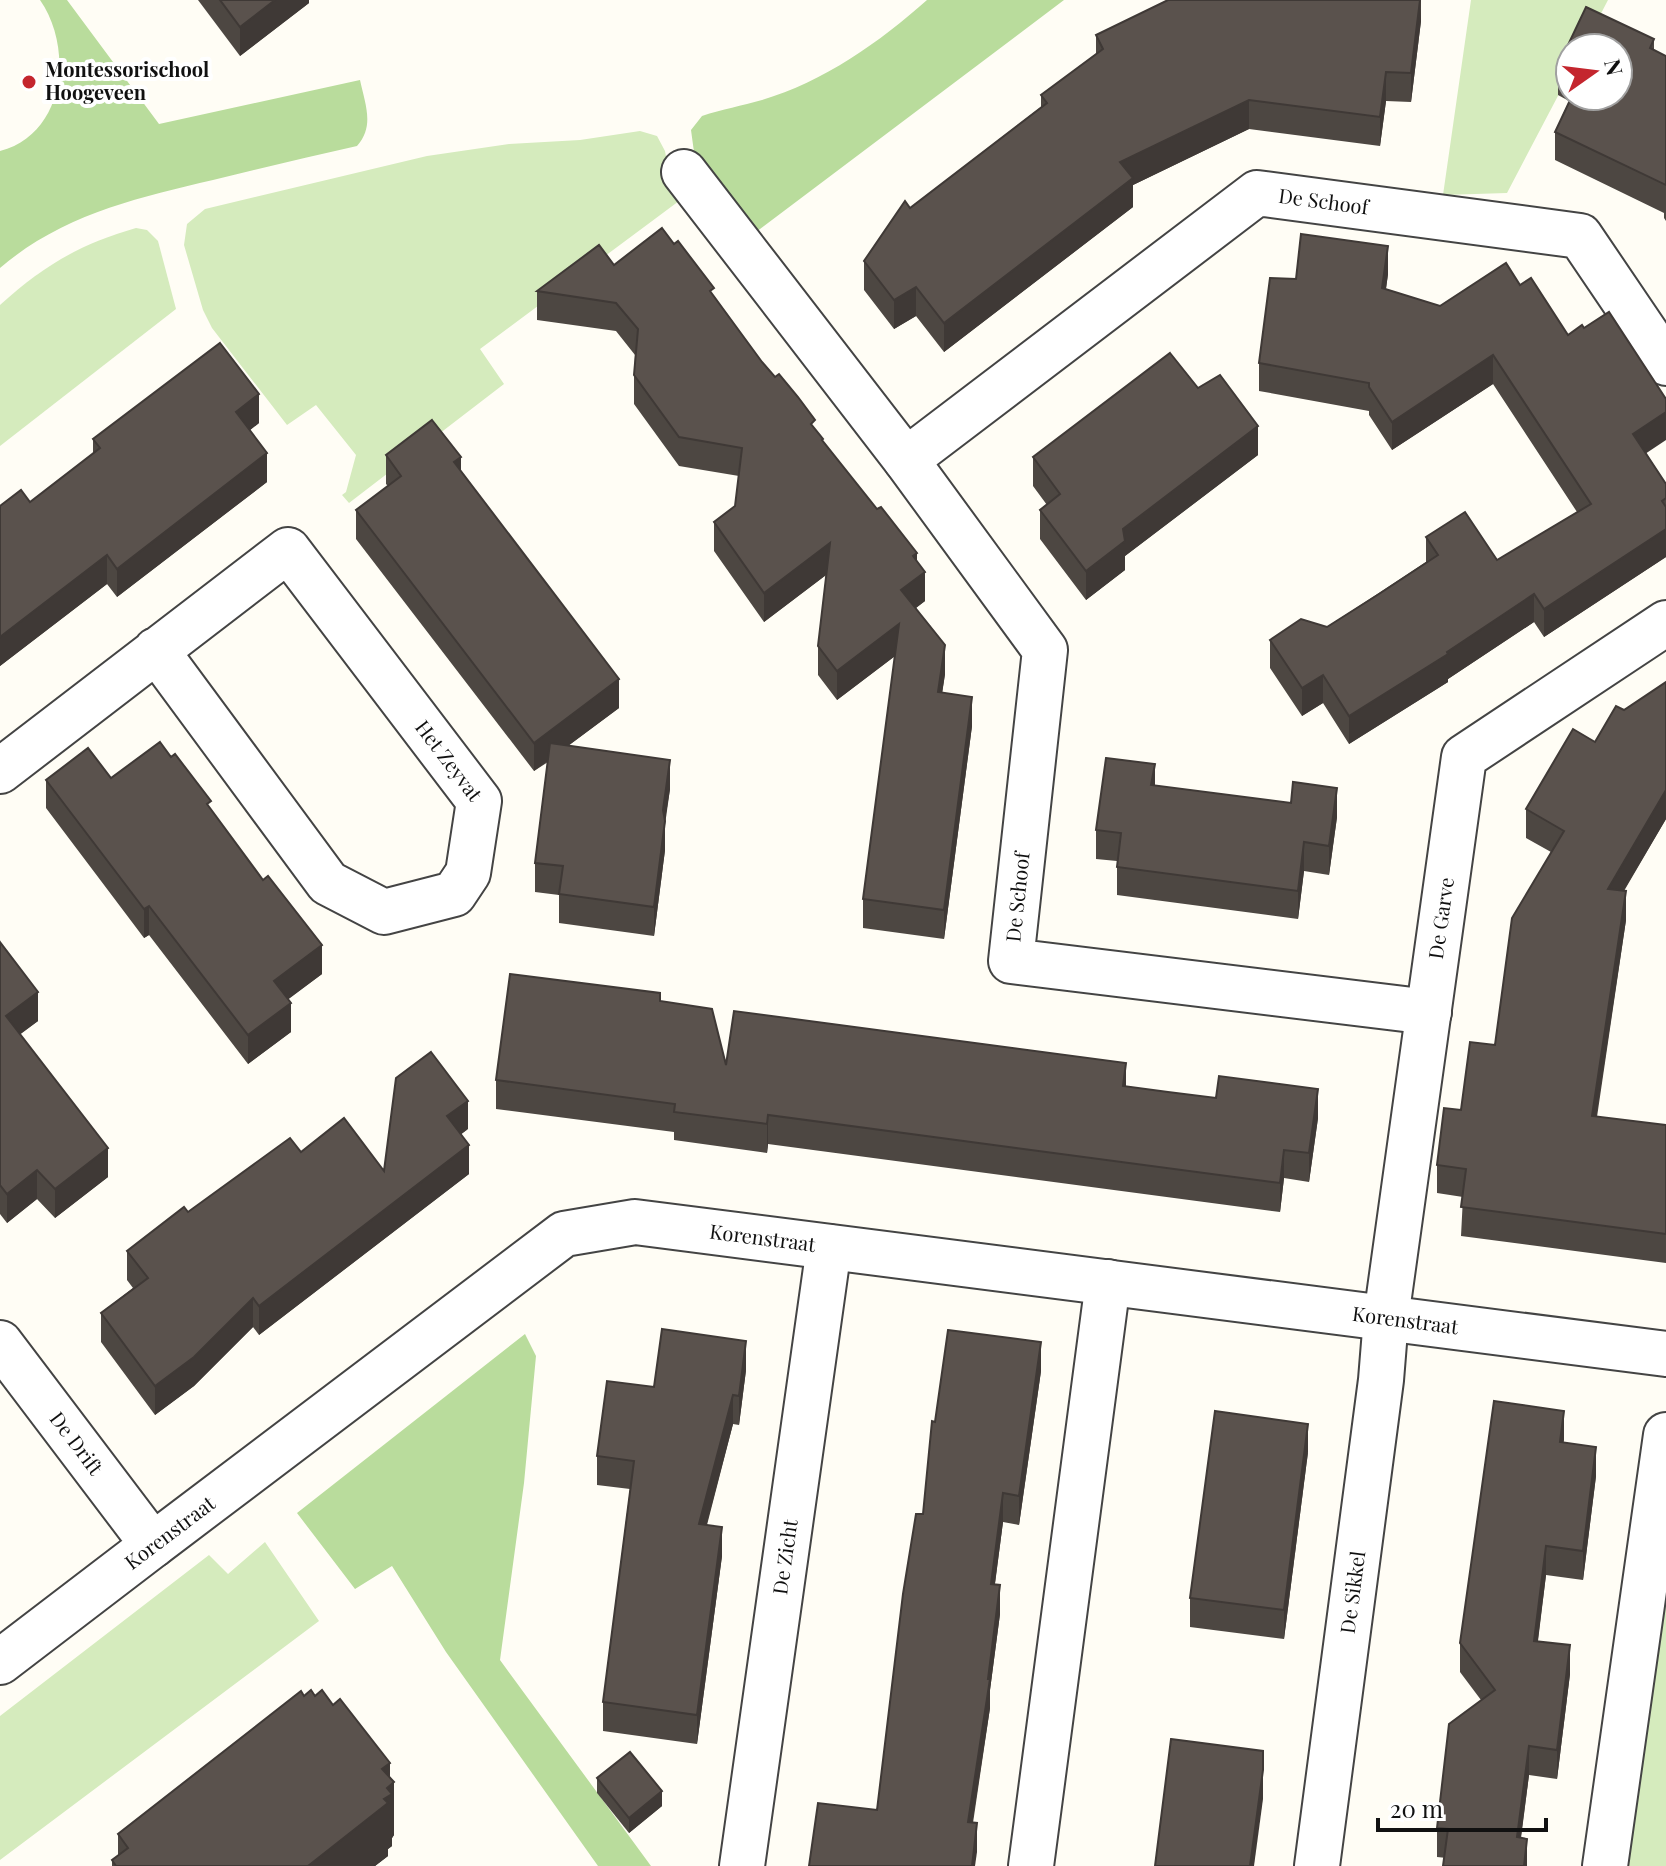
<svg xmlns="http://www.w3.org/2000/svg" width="1666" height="1866" font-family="'Playfair Display',serif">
	<rect width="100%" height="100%" fill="#fffdf5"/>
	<g fill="#d5ebbd">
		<path d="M1471,0h137l-25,48h-13v25l-63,120 -64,2z"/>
		<path d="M640,131l17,5 8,15 4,22 -7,6 17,22 -199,148 24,35 -155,119 -7,-8 4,-3 10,-37 -40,-50 -29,20 -75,-97 -9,-18 -19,-65 3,-21 18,-15 222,-53 82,-12 71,-4z"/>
		<path d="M136,228l11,2 11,11 18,68 -176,137v-141c43,-39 80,-61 136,-77z"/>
		<path d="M1666,1529v337h-45z"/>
		<path d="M265,1542l54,79 -319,239v-144l209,-161 19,19z"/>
	</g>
	<g fill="#b9dc9c">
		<path d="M40,0h27l92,124 201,-44c5,24 15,46 -3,66 -48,11 -96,22 -144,34 -77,18 -151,35 -213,88v-117c65,-17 74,-102 40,-151z"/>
		<path d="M927,0h137l-308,232 -62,-80 -3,-22 11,-14c20,-7 40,-10 60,-16 61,-18 118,-58 165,-100z"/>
		<path d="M525,1334l11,22 -12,127 -24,177 151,206h-53l-152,-214 -54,-86 -37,23 -58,-76z"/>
	</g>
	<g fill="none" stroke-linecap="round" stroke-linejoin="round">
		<g stroke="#444" stroke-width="48">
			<g id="minor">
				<path d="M684,172l222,288 139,190 -34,311 418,51"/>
				<path id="s1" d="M906,460l351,-267 323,43 86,127"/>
				<path id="s2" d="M0,771l288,-221 191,251 -11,72 -14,21 -70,18 -56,-29 -172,-233"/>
				<path id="s3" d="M153,1545l411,-311 71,-12 1031,132"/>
				<path id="s4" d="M742,1866l87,-619"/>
				<path d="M1031,1866l77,-584"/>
				<path id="s5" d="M1317,1866l64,-486 5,-62 78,-561 202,-134"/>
				<path d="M1605,1866l61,-431"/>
			</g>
		</g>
		<g stroke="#444" stroke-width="48">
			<g id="tertiary">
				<path id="s6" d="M0,1343l153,202 -153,117"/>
			</g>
		</g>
		<use href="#minor" stroke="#fff" stroke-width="44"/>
		<use href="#tertiary" stroke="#fff" stroke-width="44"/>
	</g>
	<g fill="#4d4742" fill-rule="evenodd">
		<path d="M198,0h111v3l-69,53z"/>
		<path d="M1421,0v21l-10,81 -25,-1 -6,45 -131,-17 -116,56v22l-189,145 -28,-36 -22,13 -30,-39v-29l46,-53 131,-101v-12l55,-41v-19z"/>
		<path d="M1586,7l68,32v12l12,5v165l-2,-3v-5l-109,-53v-28l14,-31 -11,-6v-29zM1570,48h48v48h-48z"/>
		<path d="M614,265l100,31 48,66 53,67 8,13 94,120 8,39 -9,7 29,66 -3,19 30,33 -28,213 -81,-11v-29l32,-243 -58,44 -19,-25v-29l8,-71 -62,47 -50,-71v-29l21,-16 4,-30 -60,-10 -45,-62v-29l1,-20 -19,-24 -79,-11v-29z"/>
		<path d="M1388,274l-2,15 54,17 80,-21 126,168 20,31v73l-122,80 -10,-15 -86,57v3l-99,62 -26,-41 -21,13 -32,-48v-28l57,-13 99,-65v-25l71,23 80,-48 -84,-128 -101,66 -23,-35v-4l-110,-20v-28l37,-84z"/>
		<path d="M1198,388l60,67 -133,101v14l-39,30 -46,-61v-29l7,-5 -14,-19v-29z"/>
		<path d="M259,423l-9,7 17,52 -150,115 -10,-13 -107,82v-160l30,-4 63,-48v-15z"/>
		<path d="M386,455l75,16 158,237 -51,38 102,43 -5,31v30l-11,86 -95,-13v-28l-24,-3v-29l13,-101 -14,9 -178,-232v-29l32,-24 -2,-2z"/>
		<path d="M1666,682v137l-42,72 2,29 -29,197 69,8v138l-205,-27 2,-39 -26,-4v-28l24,-55 34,-65 56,-193 -25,-14v-29l69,-67 29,-32z"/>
		<path d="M111,778l100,31 111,165 -34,25 3,33 -43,32 -99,-129 -5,3 -98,-130v-28z"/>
		<path d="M1155,785l182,32 -8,58 -25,-4 -6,48 -181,-24v-34l-21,-2v-29z"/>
		<path d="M0,942l38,79 -18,13 88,143 -53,41 -18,-19 -30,24 -7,-9z"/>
		<path d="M660,1002l66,63 400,21 192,32 -9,64 -25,-4 -4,34 -512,-68 -1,9 -93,-13v-8l-178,-23v-29z"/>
		<path d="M468,1129l-7,5 8,40 -210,161 -6,-8 -59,59 -39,29 -54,-73v-29l32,-25 -6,-8v-29l61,-39 196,-41z"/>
		<path d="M746,1370l-7,55 -6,-1 -26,101 15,31 -25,188 -94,-13v-29l27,-213 -33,-4v-29z"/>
		<path d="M1041,1371l-22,154 -16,-3 -8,62 5,30 -10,76v18l-17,115 4,29 -100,-42 46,-296 12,-92z"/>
		<path d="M1564,1443l32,33 -13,104 -37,-5 -8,66 32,33 -13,105 -28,-4 -8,63 6,28 -90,-9v-29l44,-128 -21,-28v-29z"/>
		<path d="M1308,1452l-24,187 -94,-12v-29z"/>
		<path d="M304,1696l86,81 4,58 -2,3v8l-4,3v7l-13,10h-263v-6l6,-4v-22z"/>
		<path d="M597,1778l65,28 -33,27 -32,-40z"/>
	</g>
	<g fill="#3f3936">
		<path d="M275,0h34v3l-69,53v-29z"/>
		<path d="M1420,0l1,21 -10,81v-29z"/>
		<path d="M1386,72v29l-6,45v-29z"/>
		<path d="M1249,100v29l-116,56v22l-189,145v-29l176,-161z"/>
		<path d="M1388,246v28l-6,42v-28z"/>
		<path d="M916,287v29l-22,13v-29z"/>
		<path d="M1493,355v29l-101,66v-28z"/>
		<path d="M259,394v29l-23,18v-29z"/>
		<path d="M1666,412v28l-33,22v-28z"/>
		<path d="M1258,426v29l-133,101v14l-39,30v-29l37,-42z"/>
		<path d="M267,453v29l-150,115v-28z"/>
		<path d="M461,457v29l-7,-24z"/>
		<path d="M1666,529v28l-122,80v-28z"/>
		<path d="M830,543v29l-66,50v-29z"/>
		<path d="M917,553v25l8,-6v29l-24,18v-29l12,-34z"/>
		<path d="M107,555v29l-107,82v-29z"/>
		<path d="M1534,594v28l-86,57v3l-99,62v-28z"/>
		<path d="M899,624v29l-62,47v-29z"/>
		<path d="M945,645v29l-7,47v-29z"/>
		<path d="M1323,675v28l-21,13v-28z"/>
		<path d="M619,679v29l-85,63v-28z"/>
		<path d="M972,697v29l-28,213v-29z"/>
		<path d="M670,760v29l-7,50v-29z"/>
		<path d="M1155,764v29l-4,-8z"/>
		<path d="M1337,788v29l-8,58v-29z"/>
		<path d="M1666,790v29l-58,98v-28z"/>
		<path d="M665,821v29l-11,86v-29z"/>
		<path d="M1304,842v29l-6,48v-28z"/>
		<path d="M1626,891v29l-34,225v-29z"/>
		<path d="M149,906v29l-5,3v-29z"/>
		<path d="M322,945v29l-48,36v-29z"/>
		<path d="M38,992v29l-32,24v-29z"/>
		<path d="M291,1003v29l-43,32v-29z"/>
		<path d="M1126,1063v29l-3,-6z"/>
		<path d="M1318,1089v29l-9,64v-29z"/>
		<path d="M468,1101v28l-21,16v-29z"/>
		<path d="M768,1115v29l-1,9v-29z"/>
		<path d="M469,1145v29l-210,161v-29z"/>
		<path d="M108,1148v29l-53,41v-29z"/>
		<path d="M1284,1150v28l-4,34v-29z"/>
		<path d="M37,1170v29l-30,24v-29z"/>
		<path d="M253,1298v29l-59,59 -39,29v-29z"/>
		<path d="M746,1341v29l-7,55v-29z"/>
		<path d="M1041,1342v29l-22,154v-29z"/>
		<path d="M733,1395v29l-34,129v-29z"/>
		<path d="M1564,1411v29l-4,31v-29z"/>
		<path d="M1308,1424v28l-24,187v-29z"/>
		<path d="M1596,1447v29l-13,104v-29z"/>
		<path d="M1003,1493v29l-12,91v-29z"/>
		<path d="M722,1527v29l-25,188v-29z"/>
		<path d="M1546,1546v29l-12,95v-29z"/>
		<path d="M1000,1585v29l-10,76v18l-22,143v-29z"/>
		<path d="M1570,1645v29l-13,105v-29z"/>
		<path d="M1529,1746v29l-12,91v-29z"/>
		<path d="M390,1763v23l4,-4v53l-2,3v8l-4,3v7l-13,10h-67l74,-97z"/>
		<path d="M1263,1770v29l-9,67h-4z"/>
		<path d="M662,1791v15l-33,27v-15z"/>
		<path d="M977,1823v29l-2,14h-3z"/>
		<path d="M1527,1839v27h-3z"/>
	</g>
	<g fill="#5a524d" stroke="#3f3936" stroke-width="2">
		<path d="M220,0h55l-35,27z"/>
		<path d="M1168,0h252l-9,73 -25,-1 -6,45 -131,-17 -129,62 13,16 -189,145 -28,-36 -22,13 -30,-39 41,-60 5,7 137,-105 -6,-8 62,-46 -7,-14z"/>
		<path d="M1586,7l68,32 -4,9 16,8v129l-111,-53 17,-36h46v-48h-48v24l-12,-6z"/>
		<path d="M662,228l12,16 4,-3 36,47 -4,3 52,71 13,15 4,-3 19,23 17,23 -4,4 12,15 -1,1 55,69 4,-2 36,46 -4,3 12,16 -24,18 44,55 -7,47 34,5 -28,213 -81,-11 36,-275 -62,47 -19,-25 12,-103 -66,50 -50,-71 21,-16 7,-58 -63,-11 -45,-62 4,-46 -22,-26 -79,-12 62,-46 15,20z"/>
		<path d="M1301,234l87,12 -6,42 58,18 66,-43 14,22 11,-7 37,57 14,-10 2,3 25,-16 57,87v13l-33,22 33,50v14l-4,3 4,6v22l-122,80 -10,-15 -87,58 1,2 -99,62 -26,-41 -21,13 -32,-48 31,-21 26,8 52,-33 59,-39 -12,-18 39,-25 32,48 94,-56 -98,-149 -101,67 -23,-35v-4l-110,-20 11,-85 26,1z"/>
		<path d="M220,343l39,51 -23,18 31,41 -150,116 -10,-14 -107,82v-131l21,-16 9,12 70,-54 -7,-9z"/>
		<path d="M1170,353l28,35 22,-13 38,51 -135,103 2,12 -39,30 -46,-61 20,-16 -27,-37z"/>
		<path d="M432,420l29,37 -7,5 165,217 -85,64 -178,-233 45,-34 -15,-21z"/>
		<path d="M1666,682v108l-58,99 18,2 -34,225 74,9v109l-205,-27 5,-38 -29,-4 7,-57 17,2 9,-68 25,3 17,-127 52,-87 -38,-22 47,-80 22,13 21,-36 8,4z"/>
		<path d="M160,742l11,15 4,-3 36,47 -4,3 56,76 5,-4 54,69 -48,36 17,22 -43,32 -99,-129 -5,3 -98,-129 42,-32 23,30z"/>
		<path d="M550,743l120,17 -7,50 2,11 -11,86 -95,-13 4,-28 -28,-3z"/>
		<path d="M1106,758l49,6 -4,21 140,18 2,-21 44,6 -8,58 -25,-4 -6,49 -181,-24 4,-34 -25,-3z"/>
		<path d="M0,942l38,50 -32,24 102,132 -53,41 -18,-19 -30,24 -7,-9z"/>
		<path d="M510,974l150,19v8l52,8 14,56 8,-54 392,52 -3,23 45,6 48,6 3,-22 99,13 -9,64 -25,-3 -4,33 -512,-68 -1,9 -93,-12 1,-8 -179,-24z"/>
		<path d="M431,1052l37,49 -21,15 22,29 -210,161 -6,-8 -59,59 -39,29 -54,-73 47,-35 -21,-27 57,-44 4,5 102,-74 11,14 43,-34 40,53 12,-93z"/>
		<path d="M662,1329l84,12 -7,55 -6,-1 -34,129 23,3 -25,188 -94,-13 31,-241 -37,-5 10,-75 47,6z"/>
		<path d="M948,1330l93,12 -22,154 -16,-3 -12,91 9,1 -12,94h2l-22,143 9,1 -5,43h-163l9,-63 59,7 26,-216 13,-80h7l9,-93 3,1z"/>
		<path d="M1494,1401l70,10 -4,31 36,5 -13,104 -37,-5 -12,95 36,4 -13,105 -28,-4 -12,91 10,2 -3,27h-81l5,-37 -11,-1 12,-104 46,-34 -35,-47z"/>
		<path d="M1215,1411l93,13 -24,186 -94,-12z"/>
		<path d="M311,1690l4,6 7,-6 11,15 7,-6 50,64 -8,6 12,13 -7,6 5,6 -8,5 4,4 -80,63h-192l-4,-6 16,-12 -10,-14 183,-143 3,5z"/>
		<path d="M1171,1739l92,12v19l-13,96h-95z"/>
		<path d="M630,1752l32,39 -33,27 -32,-40z"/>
	</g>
	<circle fill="#c4262e" stroke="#fff" stroke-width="3" cx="29" cy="82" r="8"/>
	<g text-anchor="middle" stroke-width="8" stroke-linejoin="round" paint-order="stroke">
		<g font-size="20" font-weight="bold" fill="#111" stroke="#fff" text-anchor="start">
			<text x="45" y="77">Montessorischool<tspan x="45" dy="23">Hoogeveen</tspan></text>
		</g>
		<g font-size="20" fill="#111" stroke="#fff">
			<text dy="7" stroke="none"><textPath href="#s1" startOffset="508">De Schoof</textPath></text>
			<text dy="7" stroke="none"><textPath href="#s2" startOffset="628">Het Zeyvat</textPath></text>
			<text transform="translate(1018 897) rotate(-84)" y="7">De Schoof</text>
			<text dy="7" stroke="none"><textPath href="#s5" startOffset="956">De Garve</textPath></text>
			<text dy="7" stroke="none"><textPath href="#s3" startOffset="716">Korenstraat</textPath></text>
			<text dy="7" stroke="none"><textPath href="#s3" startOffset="1364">Korenstraat</textPath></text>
			<text dy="7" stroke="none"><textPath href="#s6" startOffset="126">De Drift</textPath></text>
			<text transform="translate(170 1533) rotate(-37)" y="7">Korenstraat</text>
			<text dy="7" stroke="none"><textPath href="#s4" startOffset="312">De Zicht</textPath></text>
			<text dy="7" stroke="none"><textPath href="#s5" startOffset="276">De Sikkel</textPath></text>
		</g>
	</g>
	<g transform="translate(1594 72) rotate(76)"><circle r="38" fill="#ffffff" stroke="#a0a0a0" stroke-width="2"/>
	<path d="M0-6L14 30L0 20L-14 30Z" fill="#c4262e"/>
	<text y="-12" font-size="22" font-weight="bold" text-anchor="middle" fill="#111111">N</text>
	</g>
	<path d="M1378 1818v12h168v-12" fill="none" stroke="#111111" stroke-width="4"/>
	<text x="1390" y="1818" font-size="24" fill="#111111" stroke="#ffffff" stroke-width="6" paint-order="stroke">20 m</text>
</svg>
